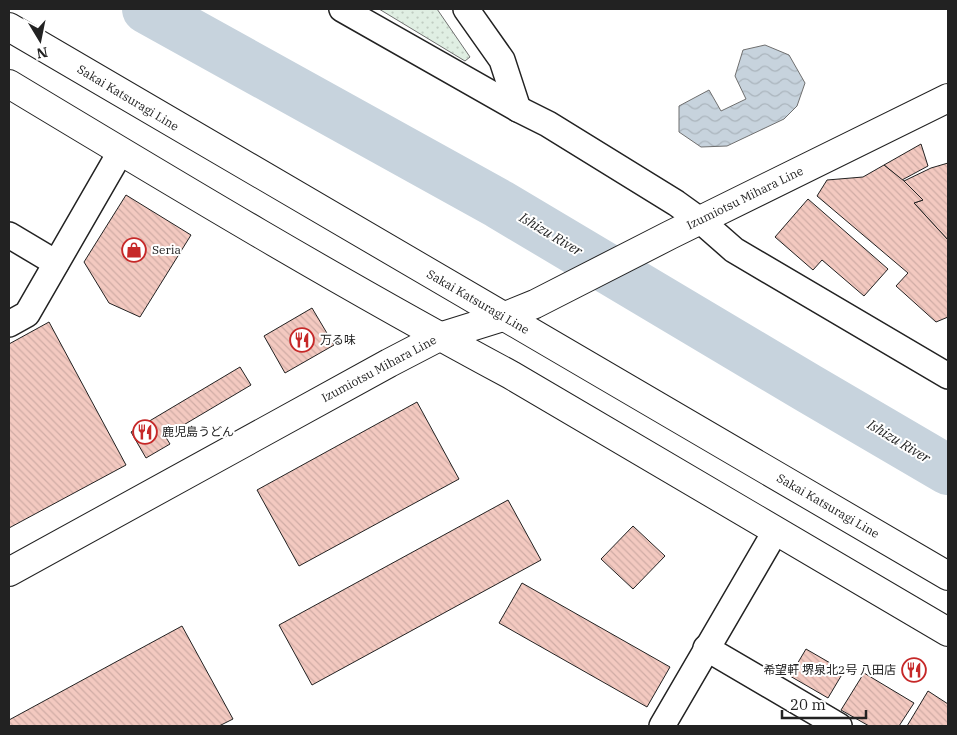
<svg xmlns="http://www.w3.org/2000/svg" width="957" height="735" font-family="'IBM Plex Serif','Noto Sans JP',serif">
	<defs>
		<pattern id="park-dots" width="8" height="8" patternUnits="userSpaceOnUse" patternTransform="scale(1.25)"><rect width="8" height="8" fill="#e0efe3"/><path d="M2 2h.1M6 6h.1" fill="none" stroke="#c0cdc2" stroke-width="1.8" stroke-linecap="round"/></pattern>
		<pattern id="water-waves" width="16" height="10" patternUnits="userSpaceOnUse" patternTransform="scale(1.25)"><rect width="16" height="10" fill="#c7d3dd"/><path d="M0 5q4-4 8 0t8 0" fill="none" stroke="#abb5bd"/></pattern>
		<pattern id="building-back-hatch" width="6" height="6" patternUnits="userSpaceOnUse" patternTransform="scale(1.25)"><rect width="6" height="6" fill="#f3c9c0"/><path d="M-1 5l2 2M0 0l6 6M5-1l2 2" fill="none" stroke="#d0aca5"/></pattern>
	</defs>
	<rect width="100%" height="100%" fill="#fff"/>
	<path fill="url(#park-dots)" stroke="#6f6f6f" d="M379,9h58l33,48 -5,4z"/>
	<path fill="url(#water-waves)" stroke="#6f6f6f" d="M765,45l24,10 16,28 -8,23 -13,13 -57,27 -26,1 -22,-15v-26l30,-16 12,21 25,-12 -11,-23 8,-26z"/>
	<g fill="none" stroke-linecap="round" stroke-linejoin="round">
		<path stroke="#c7d3dd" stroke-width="50" d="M147,9l352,195 309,184 140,82"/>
	</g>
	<g fill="url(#building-back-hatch)" stroke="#222">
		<path d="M921,144l7,22 -26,14 -18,-15z"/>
		<path d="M948,163v77l-34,-37 9,-3 -19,-19 27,-13z"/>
		<path d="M884,165l20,16 19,19 -9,3 34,37v77l-12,5 -40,-36 12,-13 -91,-77 10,-16 36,-3z"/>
		<path d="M126,195l65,40 -51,82 -31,-14 -25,-41z"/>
		<path d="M808,199l80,70 -24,27 -42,-36 -9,10 -38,-33z"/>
		<path d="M312,308l22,37 -49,28 -21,-37z"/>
		<path d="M49,322l77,143 -117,63v-184z"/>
		<path d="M240,367l11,18 -86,51 5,8 -24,14 -15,-26z"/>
		<path d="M417,402l42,77 -160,87 -42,-76z"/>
		<path d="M508,500l33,60 -229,125 -33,-60z"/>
		<path d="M633,526l32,30 -32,33 -32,-30z"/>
		<path d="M522,583l148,84 -23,40 -148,-84z"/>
		<path d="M182,626l51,93 -14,7h-210v-6z"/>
		<path d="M806,649l38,22 -16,27 -38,-22z"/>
		<path d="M864,673l50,30 -15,23h-30l-28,-16z"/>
		<path d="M928,691l20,13v22h-41z"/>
	</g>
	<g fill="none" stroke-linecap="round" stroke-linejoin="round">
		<g stroke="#222" stroke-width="28">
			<g id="street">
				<path d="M342,9l176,100 30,15 128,79 25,18 33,29 214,126"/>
				<path d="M466,9l36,51 16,49"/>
				<path d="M9,235l47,28"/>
				<path d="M9,324l18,-10 94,-163"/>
				<path d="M706,648l133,78"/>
				<path d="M662,726l113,-194"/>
			</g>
		</g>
		<g stroke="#222" stroke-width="30">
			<g id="primary">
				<path d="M9,27l939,549"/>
				<path d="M9,84c166,100 332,200 502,291l437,257"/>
				<path d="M9,572l380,-209 50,-26 64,-20 32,-13 135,-69 278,-137"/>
			</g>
		</g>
		<use href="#street" stroke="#fff" stroke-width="25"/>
		<use href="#primary" stroke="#fff" stroke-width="28"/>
	</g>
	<defs>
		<g id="shop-ring" transform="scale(1.25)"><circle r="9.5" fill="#fff" stroke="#c62828" stroke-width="1.5"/><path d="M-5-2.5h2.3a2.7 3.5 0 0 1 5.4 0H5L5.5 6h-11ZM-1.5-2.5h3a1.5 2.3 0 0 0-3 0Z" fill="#c62828"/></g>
		<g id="restaurant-ring" transform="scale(1.25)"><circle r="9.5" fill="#fff" stroke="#c62828" stroke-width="1.5"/><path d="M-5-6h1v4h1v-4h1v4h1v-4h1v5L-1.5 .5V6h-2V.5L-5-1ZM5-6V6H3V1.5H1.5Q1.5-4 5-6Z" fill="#c62828"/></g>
	</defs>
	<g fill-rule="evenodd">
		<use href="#shop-ring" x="134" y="250"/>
		<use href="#restaurant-ring" x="302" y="340"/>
		<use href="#restaurant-ring" x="145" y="432"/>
		<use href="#restaurant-ring" x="914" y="670"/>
	</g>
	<g text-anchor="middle" stroke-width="4" stroke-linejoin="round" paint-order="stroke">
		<g font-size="12" fill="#222" stroke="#fff">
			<text transform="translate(128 98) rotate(31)" y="4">Sakai Katsuragi Line</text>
			<text transform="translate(745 198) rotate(-26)" y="4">Izumiotsu Mihara Line</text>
			<text transform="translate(478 302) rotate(30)" y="4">Sakai Katsuragi Line</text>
			<text transform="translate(379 369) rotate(-28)" y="4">Izumiotsu Mihara Line</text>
			<text transform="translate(828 506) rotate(30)" y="4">Sakai Katsuragi Line</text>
		</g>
		<g font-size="12" fill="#222" stroke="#fff" text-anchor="start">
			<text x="152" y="254">Seria</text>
			<text x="320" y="344">万る味</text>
			<text x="162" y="436">鹿児島うどん</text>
			<text x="896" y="674" text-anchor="end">希望軒 堺泉北2号 八田店</text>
		</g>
		<g font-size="14" font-style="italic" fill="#222" stroke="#fff">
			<text transform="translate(551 234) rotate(31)" y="5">Ishizu River</text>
			<text transform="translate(899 441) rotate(31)" y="5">Ishizu River</text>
		</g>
	</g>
	<rect width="957" height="735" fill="none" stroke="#222222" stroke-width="20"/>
	<g transform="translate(40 40) rotate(170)" stroke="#ffffff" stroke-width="4" paint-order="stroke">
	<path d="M0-4L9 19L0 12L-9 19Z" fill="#222222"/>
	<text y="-8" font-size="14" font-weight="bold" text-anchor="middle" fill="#222222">N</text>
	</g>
	<path d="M782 710v8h84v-8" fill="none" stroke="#222222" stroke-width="2.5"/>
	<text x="790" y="710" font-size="15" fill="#222222" stroke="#ffffff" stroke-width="4" paint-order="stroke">20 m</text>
</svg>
